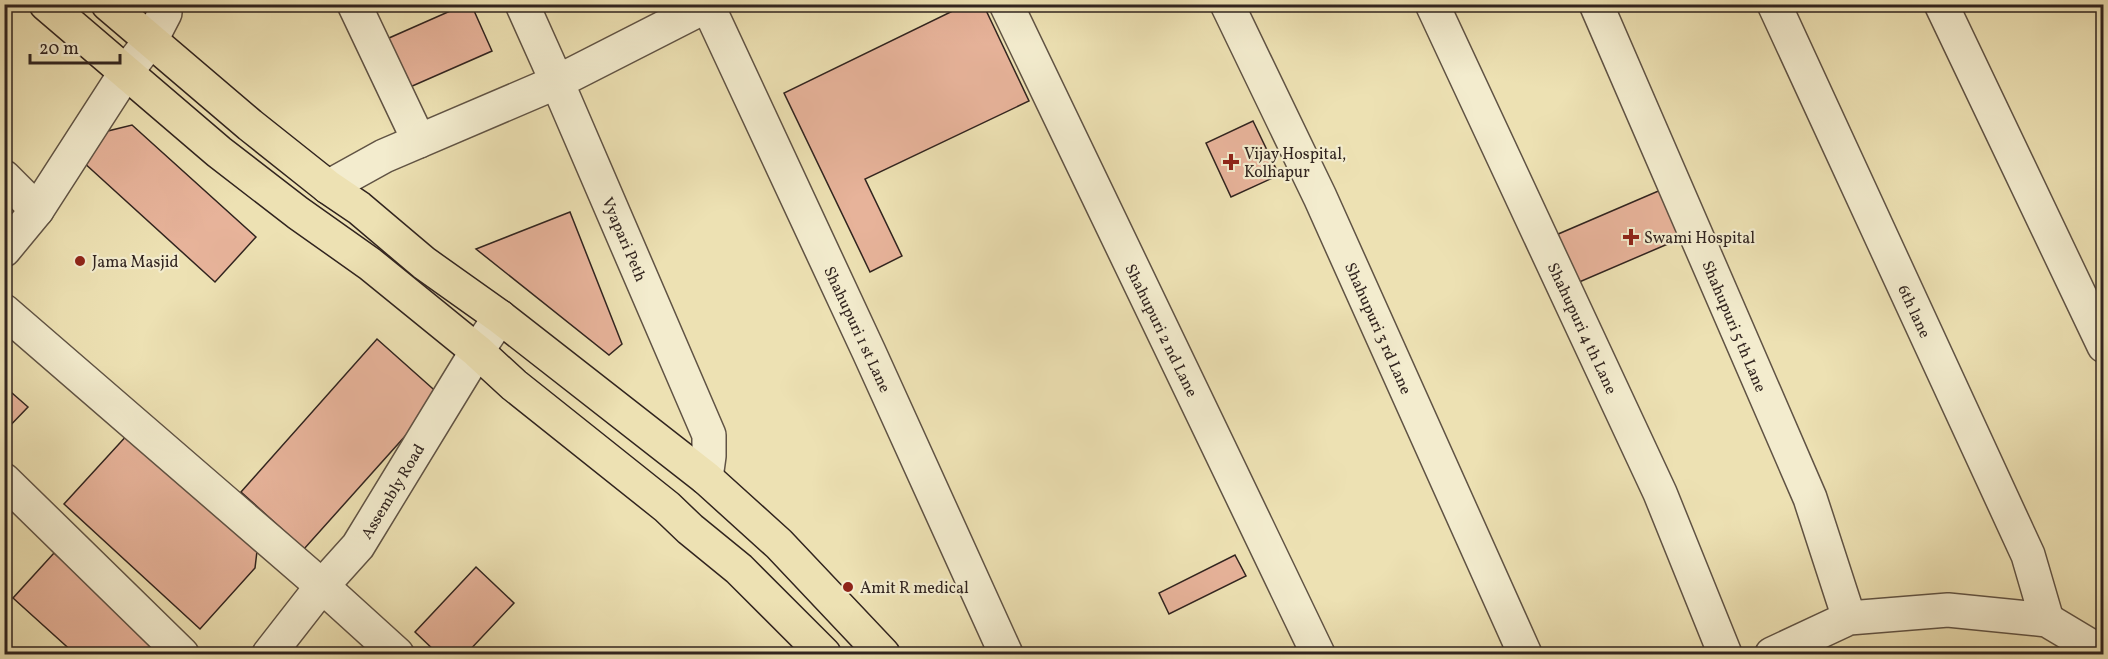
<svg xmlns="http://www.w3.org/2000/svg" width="2108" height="659" font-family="Vollkorn,serif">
	<rect width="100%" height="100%" fill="#ede1b3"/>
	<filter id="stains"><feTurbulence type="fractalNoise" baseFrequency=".00333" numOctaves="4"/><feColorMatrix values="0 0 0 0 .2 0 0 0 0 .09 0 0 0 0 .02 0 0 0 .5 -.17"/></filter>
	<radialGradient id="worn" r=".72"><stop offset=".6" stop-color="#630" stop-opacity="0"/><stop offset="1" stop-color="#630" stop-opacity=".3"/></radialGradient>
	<g fill="#e7b39a" stroke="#31241f" stroke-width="1.5">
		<path d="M466,4h5l21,47 -91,40 -21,-49z"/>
		<path d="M967,4h16l46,97 -164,78 37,77 -32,16 -86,-179z"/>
		<path d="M1253,121l26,54 -48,22 -25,-54z"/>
		<path d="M132,125l124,112 -41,45 -133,-121 26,-30z"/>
		<path d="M1670,186l21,48 -121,52 -21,-48z"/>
		<path d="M570,212l52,132 -13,11 -133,-106z"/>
		<path d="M377,339l64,57 -137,153 -63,-57z"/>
		<path d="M4,386l24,21 -24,25z"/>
		<path d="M129,433l128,118 -2,17 -55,61 -136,-125z"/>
		<path d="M54,553l111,101h-90l-62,-56z"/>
		<path d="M1235,555l11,21 -77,38 -10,-21z"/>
		<path d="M476,567l38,36 -48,51h-28l-23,-22z"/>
	</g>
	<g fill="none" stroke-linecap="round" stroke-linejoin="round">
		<g stroke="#605344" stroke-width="36">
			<g id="minor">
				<path d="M354,4l65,137"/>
				<path d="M522,4l35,78 152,353v21l-3,22"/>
				<path d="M707,4l162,348 137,302"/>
				<path d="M1006,4l312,650"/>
				<path d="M1227,4l93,193 205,457"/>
				<path d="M1432,4l228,489 65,161"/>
				<path d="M1596,4l214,494 39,120"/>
				<path d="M1774,4l254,551 19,65"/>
				<path d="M1941,4l163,342"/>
				<path d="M4,177l33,33"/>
				<path d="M328,187l56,-31 173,-74 153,-78"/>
				<path d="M4,250l33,-40 89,-138 25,-32 14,-27v-9"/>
				<path d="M4,311l318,275 75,68"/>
				<path d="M4,480l178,174"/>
				<path d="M269,654l53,-68 36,-40 119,-195 23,-34"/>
				<path d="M1772,654l77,-36 99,-8 99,10 57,34"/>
			</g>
		</g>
		<g stroke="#31241f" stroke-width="36">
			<g id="highway">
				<path d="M46,4l173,148 79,61 72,51 107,87 37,34 153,122 23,22 49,40 85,85"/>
				<path d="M108,4l142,121 78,62 31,21 65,55 76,54 206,161 73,66 104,110"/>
			</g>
		</g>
		<use href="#minor" stroke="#f3ecce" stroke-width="33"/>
		<use href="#highway" stroke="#ede1b3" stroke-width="33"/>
	</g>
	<g fill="#8f2418" stroke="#f3ecce" stroke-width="2">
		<path d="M1228 153h6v6h6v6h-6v6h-6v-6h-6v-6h6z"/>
		<path d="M1628 228h6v6h6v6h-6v6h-6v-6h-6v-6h6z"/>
		<circle cx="80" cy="261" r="6"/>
		<circle cx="848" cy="587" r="6"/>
	</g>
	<g text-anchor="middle" stroke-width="4.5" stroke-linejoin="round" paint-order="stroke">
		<g font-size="16" fill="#31241f" stroke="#f3ecce" text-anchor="start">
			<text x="1244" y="159">Vijay Hospital,<tspan x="1244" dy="18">Kolhapur</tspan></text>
			<text x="1644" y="243">Swami Hospital</text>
			<text x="92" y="267">Jama Masjid</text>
			<text x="860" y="593">Amit R medical</text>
		</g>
		<g font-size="16" fill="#31241f" stroke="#f3ecce">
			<text transform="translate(625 239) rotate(67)" y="6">Vyapari Peth</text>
			<text transform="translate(1915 311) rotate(65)" y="6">6th lane</text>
			<text transform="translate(1735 326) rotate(67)" y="6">Shahupuri 5 th Lane</text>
			<text transform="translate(1379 328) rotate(66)" y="6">Shahupuri 3 rd Lane</text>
			<text transform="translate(1583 328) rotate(65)" y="6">Shahupuri 4 th Lane</text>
			<text transform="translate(858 329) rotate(65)" y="6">Shahupuri 1 st Lane</text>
			<text transform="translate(1162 330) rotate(64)" y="6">Shahupuri 2 nd Lane</text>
			<text transform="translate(392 491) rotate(-59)" y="6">Assembly Road</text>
		</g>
	</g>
	<rect width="2108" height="659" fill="none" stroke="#ede1b3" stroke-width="24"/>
	<rect x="6" y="6" width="2096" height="647" fill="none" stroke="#31241f" stroke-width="3"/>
	<rect x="12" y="12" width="2084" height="635" fill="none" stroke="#31241f" stroke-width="1.5"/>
	<path d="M30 54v9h90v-9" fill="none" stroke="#31241f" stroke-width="3"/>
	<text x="39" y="54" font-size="18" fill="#31241f" stroke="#f3ecce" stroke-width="4.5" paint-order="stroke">20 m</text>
	<rect width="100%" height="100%" filter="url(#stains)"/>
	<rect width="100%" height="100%" fill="url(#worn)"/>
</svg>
